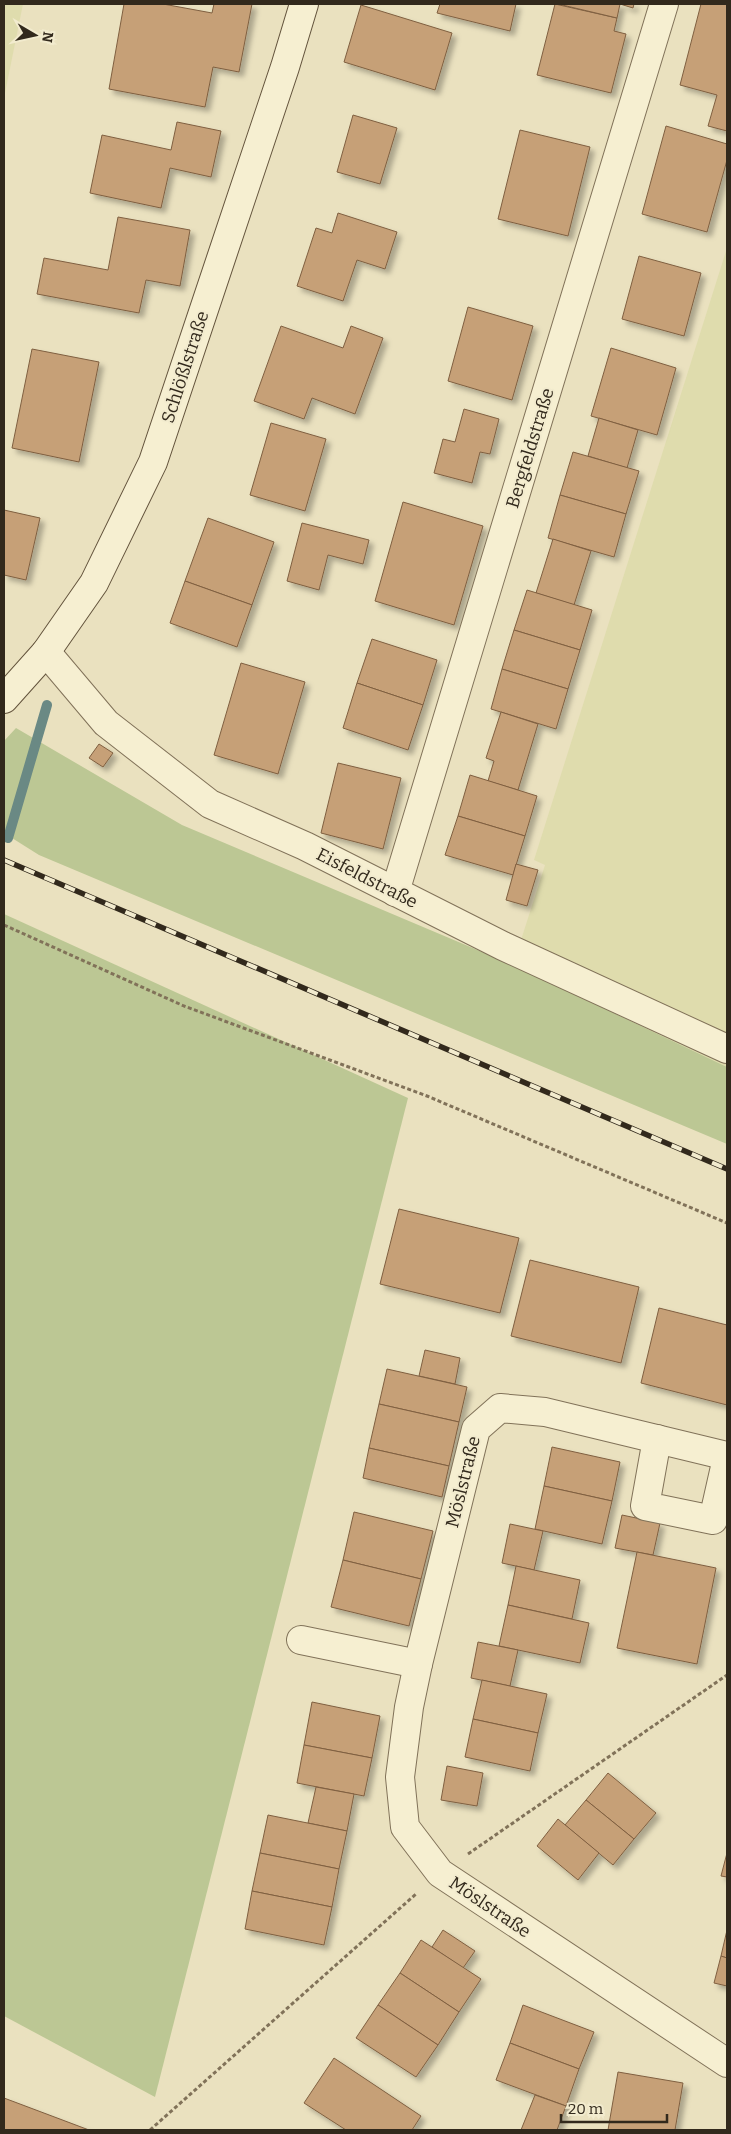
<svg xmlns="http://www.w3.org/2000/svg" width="731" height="2134" font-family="Bitter,serif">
	<defs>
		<filter id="shadow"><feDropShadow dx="4.5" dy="4.5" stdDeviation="2.5" flood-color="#0004"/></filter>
	</defs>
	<rect width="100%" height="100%" fill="#eae1bf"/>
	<g fill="#dfdcad">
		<path d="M4,4h19l-19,94z"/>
		<path d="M727,248v819l-214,-102 32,-100 -11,-5z"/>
	</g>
	<g fill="#bcc794">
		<path d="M16,728l166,97 331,140 214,102v77l-688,-289 -35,-22v-92z"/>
		<path d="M4,914l404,184 -253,999 -151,-81z"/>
	</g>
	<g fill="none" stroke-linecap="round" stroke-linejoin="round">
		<path stroke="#6a8984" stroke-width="10" d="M8,838l39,-133"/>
	</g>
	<g fill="#c6a077" stroke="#7f5f40" filter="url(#shadow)">
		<path d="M124,4h39l49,9 2,-9h38l-13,68 -26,-5 -8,40 -96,-18z"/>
		<path d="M440,4h76l-6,27 -73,-18z"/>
		<path d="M555,4l62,14 -3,13 12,3 -15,59 -74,-18z"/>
		<path d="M558,4h76l-1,4 -13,-4 -3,14z"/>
		<path d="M701,4h26v127l-19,-5 9,-31 -37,-10z"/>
		<path d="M361,5l91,28 -17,57 -91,-28z"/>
		<path d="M353,115l44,13 -17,56 -43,-12z"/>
		<path d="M177,122l44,9 -10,46 -41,-9 -9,40 -71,-15 12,-58 69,15z"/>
		<path d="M666,126l61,18v16l-20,72 -65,-18z"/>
		<path d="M520,130l70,17 -22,89 -70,-17z"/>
		<path d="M338,213l59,19 -12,37 -28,-9 -14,41 -46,-15 19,-58 16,5z"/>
		<path d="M118,217l72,13 -10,56 -34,-6 -7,33 -102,-19 7,-36 64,12z"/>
		<path d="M639,256l62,17 -17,63 -62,-17z"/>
		<path d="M468,307l65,19 -21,74 -64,-19z"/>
		<path d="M281,326l62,22 8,-22 32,12 -28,76 -43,-16 -8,21 -50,-18z"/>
		<path d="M611,348l65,20 -19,67 -66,-19z"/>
		<path d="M32,349l67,13 -20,100 -67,-14z"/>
		<path d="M464,409l35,10 -9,35 -10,-2 -8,31 -38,-10 9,-34 12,3z"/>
		<path d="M599,418l39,12 -11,38 -39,-12z"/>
		<path d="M271,423l55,16 -21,72 -55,-16z"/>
		<path d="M573,452l66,19 -13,43 -66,-19z"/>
		<path d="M560,495l66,19 -12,43 -66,-19z"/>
		<path d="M403,502l80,24 -29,99 -79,-24z"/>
		<path d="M4,510l36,8 -14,62 -22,-5z"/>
		<path d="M208,518l66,24 -22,63 -67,-24z"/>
		<path d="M302,523l67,17 -6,24 -35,-9 -9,35 -32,-9z"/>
		<path d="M553,539l38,12 -17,54 -38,-12z"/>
		<path d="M185,581l67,24 -15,42 -67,-24z"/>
		<path d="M527,590l65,20 -12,40 -66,-20z"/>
		<path d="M514,630l66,20 -12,39 -66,-20z"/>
		<path d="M372,639l65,21 -14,45 -66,-22z"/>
		<path d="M241,663l64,19 -27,92 -64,-19z"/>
		<path d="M502,669l66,20 -12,40 -65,-20z"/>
		<path d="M357,683l66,22 -15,45 -65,-22z"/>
		<path d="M501,712l37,12 -20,66 -30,-9 6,-20 -8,-3z"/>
		<path d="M99,744l14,9 -10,14 -14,-9z"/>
		<path d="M338,763l63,15 -18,71 -62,-16z"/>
		<path d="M470,775l67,21 -12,40 -67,-20z"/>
		<path d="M458,816l67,20 -12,39 -68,-20z"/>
		<path d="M516,864l22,6 -11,36 -21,-6z"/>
		<path d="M399,1209l120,29 -19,75 -120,-29z"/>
		<path d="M530,1260l109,27 -18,76 -110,-27z"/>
		<path d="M659,1308l68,17v80l-86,-22z"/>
		<path d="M425,1350l35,8 -5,26 -36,-8z"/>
		<path d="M387,1369l80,18 -8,35 -80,-18z"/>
		<path d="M379,1404l80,18 -10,44 -80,-18z"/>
		<path d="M552,1447l68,15 -8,39 -68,-15z"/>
		<path d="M369,1448l80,18 -7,31 -79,-19z"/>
		<path d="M544,1486l68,15 -10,43 -67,-15z"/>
		<path d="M354,1512l79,19 -12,48 -78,-19z"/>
		<path d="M622,1515l38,8 -7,32 -38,-7z"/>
		<path d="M510,1524l33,7 -9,39 -32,-7z"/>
		<path d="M637,1552l79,16 -19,96 -80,-16z"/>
		<path d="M343,1560l78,19 -12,47 -78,-19z"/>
		<path d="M516,1566l64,14 -8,39 -64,-14z"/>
		<path d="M508,1605l81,18 -9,40 -81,-17z"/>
		<path d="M478,1642l40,8 -8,36 -39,-8z"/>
		<path d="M482,1680l65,14 -9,39 -65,-14z"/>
		<path d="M312,1702l68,14 -8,42 -68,-13z"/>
		<path d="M473,1719l65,14 -8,38 -65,-14z"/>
		<path d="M304,1745l68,13 -8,38 -67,-13z"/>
		<path d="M447,1766l36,7 -6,33 -36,-6z"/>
		<path d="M608,1773l48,40 -22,26 -48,-39z"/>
		<path d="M316,1787l38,7 -7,37 -39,-8z"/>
		<path d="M586,1800l48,39 -21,26 -48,-40z"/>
		<path d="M268,1815l79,16 -8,38 -79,-16z"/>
		<path d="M558,1819l41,34 -21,27 -41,-34z"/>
		<path d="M260,1853l79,16 -7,38 -80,-16z"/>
		<path d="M727,1853v24l-6,-1z"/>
		<path d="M252,1891l80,16 -8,38 -79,-16z"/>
		<path d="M443,1930l32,21 -12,17 -31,-21z"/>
		<path d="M727,1930v28l-6,-2z"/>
		<path d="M421,1940l60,39 -22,33 -59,-39z"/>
		<path d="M721,1956l6,2v28l-13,-3z"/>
		<path d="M400,1973l59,39 -21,33 -60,-40z"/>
		<path d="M378,2005l60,40 -22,32 -60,-39z"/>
		<path d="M523,2005l71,27 -15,37 -69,-26z"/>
		<path d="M510,2043l69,26 -13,37 -70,-26z"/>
		<path d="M334,2058l87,58 -9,14h-66l-42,-27z"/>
		<path d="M618,2072l65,11 -8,47h-67z"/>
		<path d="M535,2095l31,11 -9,24h-36z"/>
		<path d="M4,2098l85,32h-85z"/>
	</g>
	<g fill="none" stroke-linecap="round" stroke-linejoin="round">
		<g stroke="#817259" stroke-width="30">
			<g id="street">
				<path d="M46,652l60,71 104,81 95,42 198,100 224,103"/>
				<path d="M395,892l269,-888"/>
				<path d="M657,1439l-12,67 68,14 14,-62"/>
				<path d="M301,1640l117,24 -9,43 -9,70 5,50 35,46 287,190"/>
				<path d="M418,1664l58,-235 24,-21 45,4 182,44"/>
			</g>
		</g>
		<g stroke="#63533c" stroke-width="30">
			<path id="secondary" d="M4,699l42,-47 48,-69 59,-121 132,-395 19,-63"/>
		</g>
		<g stroke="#817259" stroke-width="3" stroke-dasharray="4 2.5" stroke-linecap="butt">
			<path d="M4,925l180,81 243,90 300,127"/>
			<path d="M468,1854l259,-179"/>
			<path d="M150,2130l266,-236"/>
		</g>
		<use href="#street" stroke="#f6efd1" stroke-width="28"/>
		<use href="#secondary" stroke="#f6efd1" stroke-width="28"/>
		<g stroke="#32291c" stroke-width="5.5">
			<path id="rail" d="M4,860l723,309"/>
		</g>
		<use href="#rail" stroke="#f2ebce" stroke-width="4" stroke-dasharray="11" stroke-linecap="butt"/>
	</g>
	<g text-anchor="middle" stroke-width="4" stroke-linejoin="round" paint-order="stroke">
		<g font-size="18" fill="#32291c" stroke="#f2ebce">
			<text transform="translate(185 367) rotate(-72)" y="6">Schlößlstraße</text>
			<text transform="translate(530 448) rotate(-73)" y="6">Bergfeldstraße</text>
			<text transform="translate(367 878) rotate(27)" y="6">Eisfeldstraße</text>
			<text transform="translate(463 1482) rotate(-76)" y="6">Möslstraße</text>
			<text transform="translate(490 1907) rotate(34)" y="6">Möslstraße</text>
		</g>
	</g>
	<rect width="731" height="2134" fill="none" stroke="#32291c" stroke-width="10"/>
	<g transform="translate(35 35) rotate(99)" stroke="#f2ebce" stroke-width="4" paint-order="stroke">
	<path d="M0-4L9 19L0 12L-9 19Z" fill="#32291c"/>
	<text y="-8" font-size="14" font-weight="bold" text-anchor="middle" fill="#32291c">N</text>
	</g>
	<path d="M561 2114v8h106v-8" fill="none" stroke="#32291c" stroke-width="2.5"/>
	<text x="568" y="2114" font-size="15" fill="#32291c" stroke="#f2ebce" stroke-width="4" paint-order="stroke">20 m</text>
</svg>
